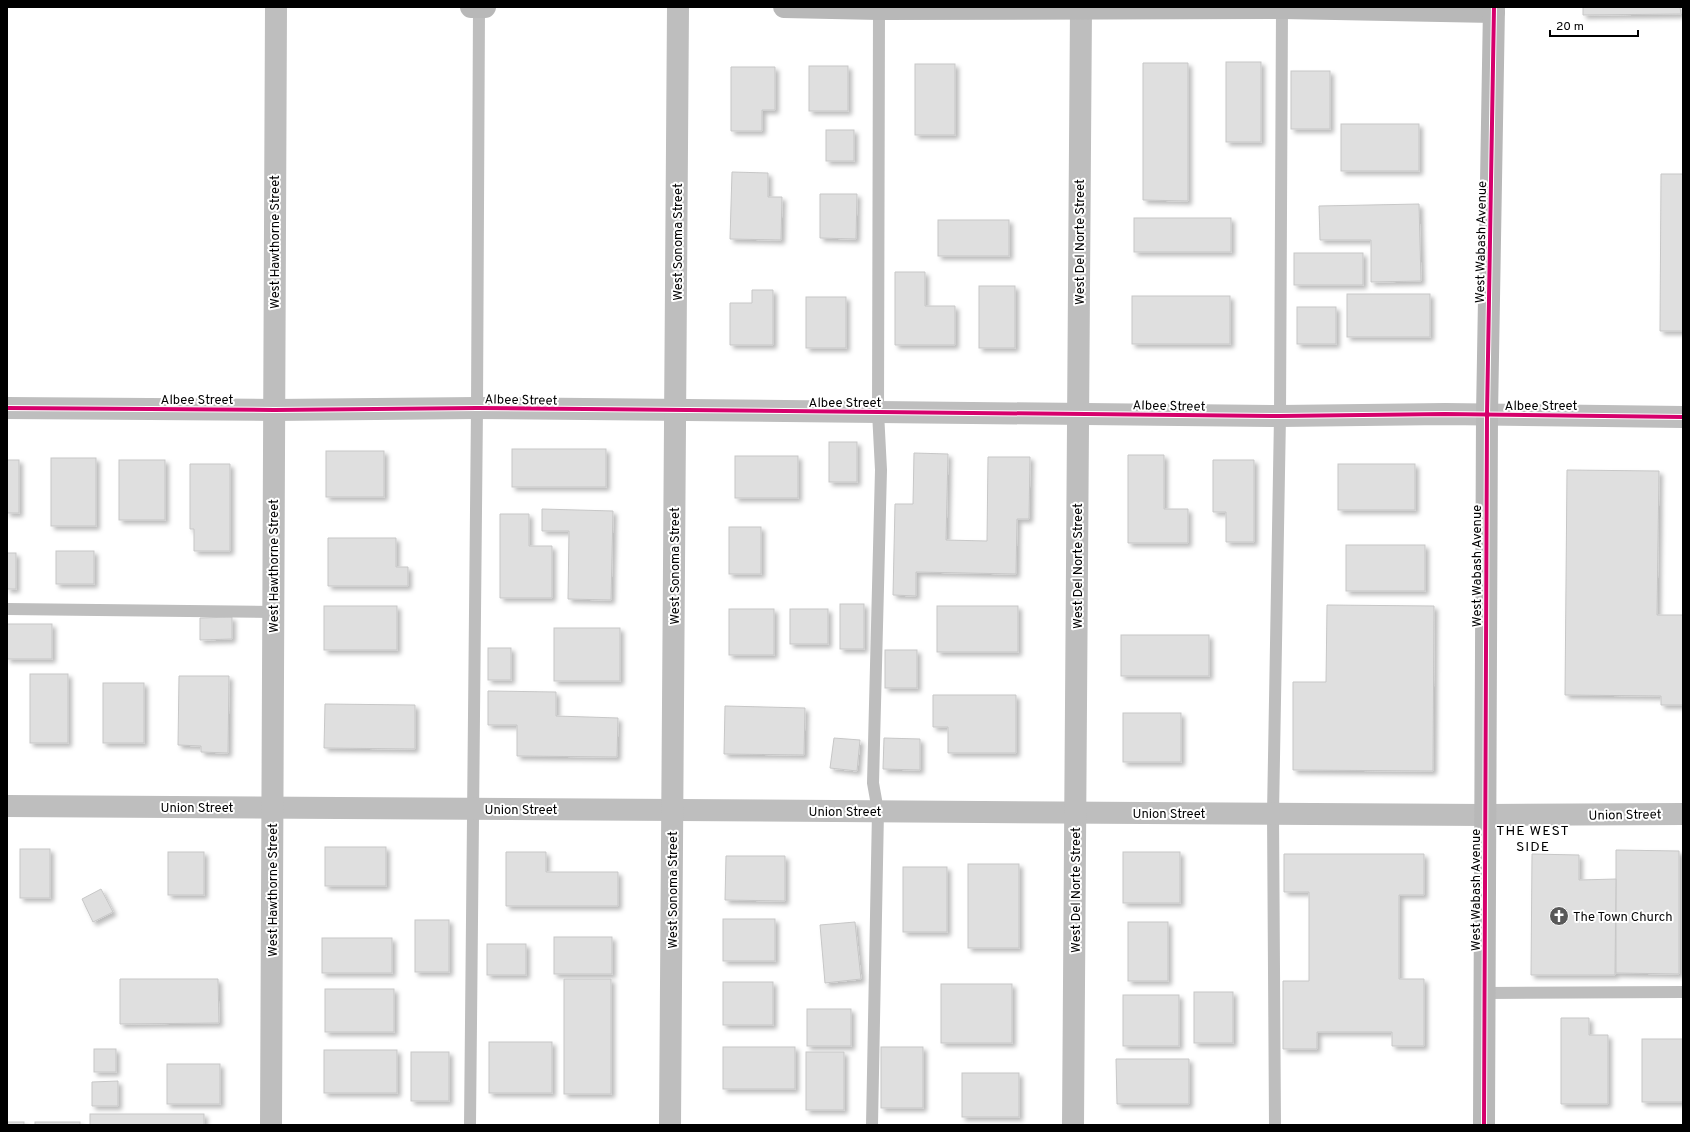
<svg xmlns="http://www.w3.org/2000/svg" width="1690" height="1132" font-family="Overpass,sans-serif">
	<defs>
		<filter id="shadow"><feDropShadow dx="3.5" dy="3.5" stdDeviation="2" flood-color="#0004"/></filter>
	</defs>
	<rect width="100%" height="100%" fill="#fff"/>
	<g fill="#dfdfdf" stroke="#c7c7c7" filter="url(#shadow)">
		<path d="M1583,7h97l1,7 -98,1z"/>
		<rect x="1226" y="62" width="35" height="80"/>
		<path d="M1143,63h45v138l-45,-1z"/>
		<rect x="915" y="64" width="40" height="71"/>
		<rect x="809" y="66" width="39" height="45"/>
		<path d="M731,67h44v43h-13v21h-31z"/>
		<rect x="1291" y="71" width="39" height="58"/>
		<rect x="1341" y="124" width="78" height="47"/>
		<rect x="826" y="130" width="28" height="31"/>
		<path d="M732,172l36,1v24h14l-1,43 -51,-1z"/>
		<path d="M1661,174h22v157h-23z"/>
		<path d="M820,194h37l-1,45 -36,-1z"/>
		<path d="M1419,204l2,77 -50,1v-42h-51l-1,-34z"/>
		<rect x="1134" y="218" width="97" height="34"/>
		<rect x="938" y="220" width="71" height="36"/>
		<rect x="1294" y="253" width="69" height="32"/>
		<path d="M895,272h30v34h30v39h-60z"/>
		<rect x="979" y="286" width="36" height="62"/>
		<path d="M752,290h21v55h-43v-42h22z"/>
		<rect x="1347" y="294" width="83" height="43"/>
		<rect x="1132" y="296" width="98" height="48"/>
		<rect x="806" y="297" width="40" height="51"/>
		<rect x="1297" y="307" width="39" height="37"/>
		<rect x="829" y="442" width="28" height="40"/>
		<rect x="512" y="449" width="94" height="38"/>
		<rect x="326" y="451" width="58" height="46"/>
		<path d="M914,453l34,1 -2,86 41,1 1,-84h42l-1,62h-12l-1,55 -100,-2v24l-23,-1 2,-91h18z"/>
		<path d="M1128,455h36v54h24v34h-60z"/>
		<rect x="735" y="456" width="63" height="42"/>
		<rect x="51" y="458" width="45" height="68"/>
		<rect x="7" y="460" width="12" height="53"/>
		<rect x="119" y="460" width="46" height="60"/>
		<path d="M1213,460h41v82h-28v-30h-13z"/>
		<path d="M190,464h40v87h-36v-22h-4z"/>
		<rect x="1338" y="464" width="77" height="46"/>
		<path d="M1567,470l92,1 -2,144h26v90h-22v-9l-96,-1z"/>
		<path d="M542,509l71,2 -2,89 -43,-1 1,-68h-27z"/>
		<path d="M500,514h29v32h23v52h-52z"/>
		<rect x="729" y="527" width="32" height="47"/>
		<path d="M328,538h68v29h12v19h-80z"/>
		<rect x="1346" y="545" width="79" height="46"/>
		<rect x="56" y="551" width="38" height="33"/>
		<rect x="7" y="553" width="9" height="36"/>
		<rect x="840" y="604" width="24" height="45"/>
		<path d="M1327,605l107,1 -1,165 -140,-1v-88h33z"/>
		<rect x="324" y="606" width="73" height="44"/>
		<rect x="937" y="606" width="81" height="46"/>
		<rect x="729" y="609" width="45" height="46"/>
		<rect x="790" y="609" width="38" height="35"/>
		<path d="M232,617v22l-32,1v-22z"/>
		<rect x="7" y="624" width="45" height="35"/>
		<rect x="554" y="628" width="66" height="53"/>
		<rect x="1121" y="635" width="88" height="41"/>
		<rect x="488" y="648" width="23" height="32"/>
		<rect x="885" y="650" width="32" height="38"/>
		<rect x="30" y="674" width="38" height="69"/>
		<path d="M179,676h50l-1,77 -27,-1v-6l-23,-1z"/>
		<rect x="103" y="683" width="41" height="60"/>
		<path d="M488,691l68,1v24l62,2 -1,39 -100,-1v-31h-29z"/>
		<path d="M933,695h83v58h-68v-26h-15z"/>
		<path d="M325,704l90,1v44l-91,-1z"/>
		<path d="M725,706l80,2 -1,47 -80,-1z"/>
		<rect x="1123" y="713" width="58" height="49"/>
		<path d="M834,738l26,2 -3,31 -27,-3z"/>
		<path d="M884,738l36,1v31l-37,-1z"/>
		<rect x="325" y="847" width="61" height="39"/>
		<rect x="20" y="849" width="30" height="49"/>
		<path d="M1616,850l63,1v123l-63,-1z"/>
		<rect x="168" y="852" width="36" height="43"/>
		<path d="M506,852h40v20h72v34h-112z"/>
		<rect x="1123" y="852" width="57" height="51"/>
		<path d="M1284,854h140v41h-25v84h25v67h-32v-14h-75v17h-34v-68h26v-89h-25z"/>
		<path d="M1532,854l47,1v25l37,-1 -1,96h-84z"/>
		<path d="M726,856h59v45l-60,-1z"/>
		<rect x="968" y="864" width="51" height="84"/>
		<rect x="903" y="867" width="44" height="65"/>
		<path d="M101,889l12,23 -20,10 -11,-23z"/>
		<rect x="723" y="919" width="52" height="42"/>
		<rect x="415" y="920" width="34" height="52"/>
		<path d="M855,922l6,57 -36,4 -5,-58z"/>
		<rect x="1128" y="922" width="40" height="59"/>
		<rect x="554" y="937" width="58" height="37"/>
		<rect x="322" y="938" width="70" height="35"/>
		<rect x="487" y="944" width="39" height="31"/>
		<path d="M120,979h98l1,44 -99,1z"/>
		<rect x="564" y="979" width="47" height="115"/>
		<rect x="723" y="982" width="50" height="43"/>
		<rect x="941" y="984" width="71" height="59"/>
		<rect x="325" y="989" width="69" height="43"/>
		<rect x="1194" y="992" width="39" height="51"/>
		<rect x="1123" y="995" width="56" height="51"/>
		<rect x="807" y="1009" width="44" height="37"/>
		<path d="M1561,1018h28v17h19v69h-47z"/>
		<rect x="1642" y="1039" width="41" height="63"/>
		<rect x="489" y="1042" width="63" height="51"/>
		<rect x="723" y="1047" width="72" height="42"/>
		<rect x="881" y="1047" width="42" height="61"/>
		<rect x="94" y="1049" width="22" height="23"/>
		<rect x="324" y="1050" width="73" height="43"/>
		<rect x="411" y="1052" width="38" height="49"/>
		<rect x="806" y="1052" width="38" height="58"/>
		<path d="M1116,1059h73v45h-72z"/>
		<rect x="167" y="1064" width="53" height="40"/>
		<rect x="962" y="1073" width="57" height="44"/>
		<path d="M118,1081v25h-26v-24z"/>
		<rect x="90" y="1114" width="114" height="11"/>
		<rect x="7" y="1122" width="17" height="3"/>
		<rect x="35" y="1122" width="45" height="3"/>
	</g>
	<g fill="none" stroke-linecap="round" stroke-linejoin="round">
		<g stroke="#bebebe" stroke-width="12">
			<path d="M7,609l266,3"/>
			<path d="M1485,993l198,-1"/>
			<path d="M470,1125l7,-717 2,-401"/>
			<path d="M872,1125l6,-314 -5,-28 8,-313 -3,-58 1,-405"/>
			<path d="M1275,1125l-2,-311 7,-398 2,-409"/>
		</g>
		<g stroke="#bebebe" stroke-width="22">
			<path d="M7,408l267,2 203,-2 803,8 165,-2 238,3"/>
			<path d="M7,806l1478,9 198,-1"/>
			<path d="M271,1125l5,-1118"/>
			<path d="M670,1125l8,-1118"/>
			<path d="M1073,1125l8,-1118"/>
		</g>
		<g stroke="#b8b8b8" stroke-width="22">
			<path d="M471,7h14"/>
			<path d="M784,7l95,2 403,-1 212,4"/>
			<path d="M1484,1125l3,-710 7,-408"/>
		</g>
		<g stroke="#fff" stroke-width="6">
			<g id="cycleway">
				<path d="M7,408l267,2 203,-2 803,8 165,-2 238,3"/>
				<path d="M1484,1125l3,-710 7,-408"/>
			</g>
		</g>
		<use href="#cycleway" stroke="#d6006c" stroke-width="4"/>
	</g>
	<defs>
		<g id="church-disc" transform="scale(1)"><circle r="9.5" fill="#595959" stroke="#fff"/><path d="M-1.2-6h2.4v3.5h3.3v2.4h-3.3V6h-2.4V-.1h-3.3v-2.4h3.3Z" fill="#fff"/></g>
	</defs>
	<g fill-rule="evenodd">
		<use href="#church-disc" x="1559" y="916"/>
	</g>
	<g text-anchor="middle" stroke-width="4" stroke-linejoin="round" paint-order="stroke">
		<g font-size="13" fill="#000" stroke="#fff">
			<text transform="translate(274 242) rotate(-90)" y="5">West Hawthorne Street</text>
			<text transform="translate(677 242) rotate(-90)" y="5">West Sonoma Street</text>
			<text transform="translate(1079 242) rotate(-90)" y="5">West Del Norte Street</text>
			<text transform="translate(1480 242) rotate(-89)" y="5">West Wabash Avenue</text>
			<text x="197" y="404">Albee Street</text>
			<text transform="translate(521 399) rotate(1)" y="5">Albee Street</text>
			<text x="845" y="407">Albee Street</text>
			<text transform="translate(1169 405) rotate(1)" y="5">Albee Street</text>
			<text x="1541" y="410">Albee Street</text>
			<text transform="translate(273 566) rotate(-90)" y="5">West Hawthorne Street</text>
			<text transform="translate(674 566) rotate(-90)" y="5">West Sonoma Street</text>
			<text transform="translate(1077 566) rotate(-90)" y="5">West Del Norte Street</text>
			<text transform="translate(1476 566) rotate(-90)" y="5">West Wabash Avenue</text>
			<text x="197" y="812">Union Street</text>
			<text x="521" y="814">Union Street</text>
			<text x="845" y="816">Union Street</text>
			<text x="1169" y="818">Union Street</text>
			<text transform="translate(1625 814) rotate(-1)" y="5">Union Street</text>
			<text transform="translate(272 890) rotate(-90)" y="5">West Hawthorne Street</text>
			<text transform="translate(672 890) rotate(-90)" y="5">West Sonoma Street</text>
			<text transform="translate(1075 890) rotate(-90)" y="5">West Del Norte Street</text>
			<text transform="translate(1475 890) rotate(-90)" y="5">West Wabash Avenue</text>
		</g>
		<g font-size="13" fill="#000" stroke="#fff" text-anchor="start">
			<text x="1573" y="921">The Town Church</text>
		</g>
		<g font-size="14" letter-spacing="1" fill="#000" stroke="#fff">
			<text x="1533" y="835">THE WEST<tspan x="1533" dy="16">SIDE</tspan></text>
		</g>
	</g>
	<rect width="1690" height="1132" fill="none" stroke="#000000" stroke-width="16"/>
	<path d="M1550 30v6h88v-6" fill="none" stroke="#000000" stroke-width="2"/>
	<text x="1556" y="30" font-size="12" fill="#000000" stroke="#ffffff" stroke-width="3" paint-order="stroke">20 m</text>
</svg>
